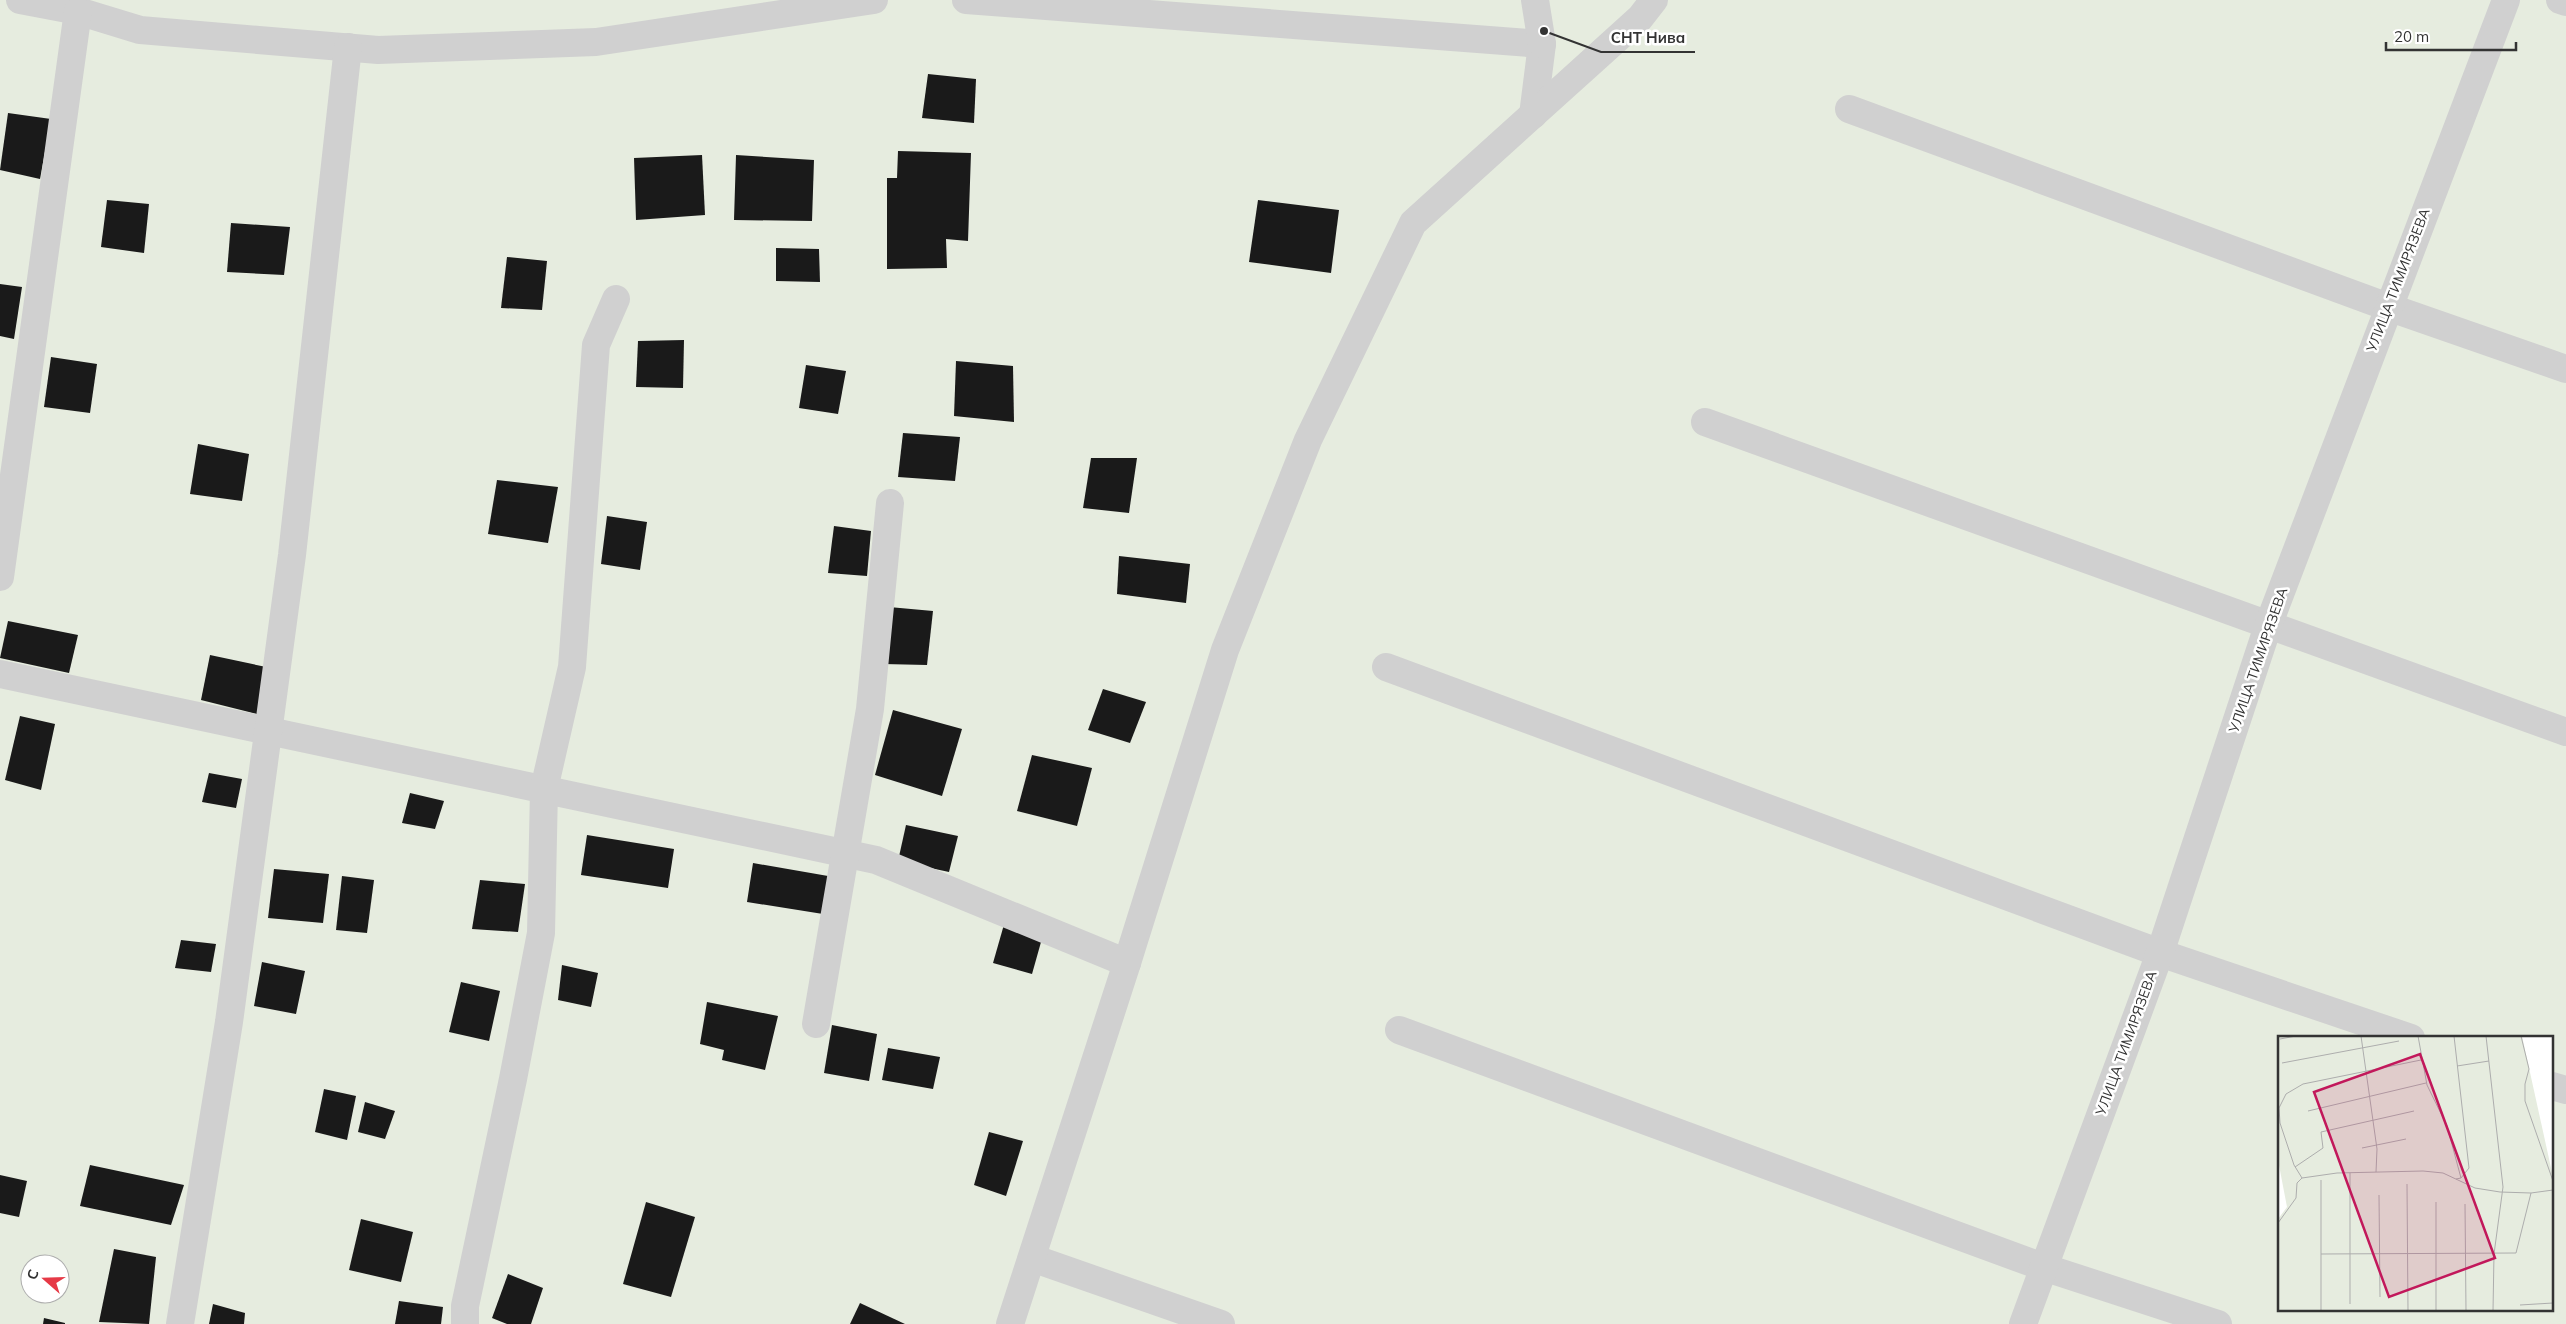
<svg xmlns="http://www.w3.org/2000/svg" width="2566" height="1324" font-family="Mulish,sans-serif">
	<rect width="100%" height="100%" fill="#fff"/>
	<path fill="#e6ecdf" fill-rule="evenodd" d="M0,0h2566v1324h-2566zM2280,1038h272v272h-272zM30,1264h30v30h-30z"/>
	<g fill="#1a1a1a">
		<path d="M928,74l48,5 -2,44 -52,-5z"/>
		<path d="M8,113l43,6 -11,60 -40,-9z"/>
		<path d="M898,151l73,2 -3,88 -22,-2 1,29 -60,1v-91h10z"/>
		<path d="M702,155l3,60 -69,5 -2,-62z"/>
		<path d="M736,155l78,5 -2,61 -78,-1z"/>
		<path d="M107,200l42,4 -5,49 -43,-6z"/>
		<path d="M1258,200l81,10 -8,63 -82,-11z"/>
		<path d="M231,223l59,4 -6,48 -57,-3z"/>
		<path d="M776,248l43,1 1,33 -44,-1z"/>
		<path d="M507,257l40,4 -5,49 -41,-2z"/>
		<path d="M0,284l22,3 -8,52 -14,-3z"/>
		<path d="M684,340l-1,48 -47,-1 2,-46z"/>
		<path d="M51,357l46,7 -7,49 -46,-6z"/>
		<path d="M956,361l57,5 1,56 -60,-6z"/>
		<path d="M806,365l40,6 -8,43 -39,-6z"/>
		<path d="M903,433l57,4 -5,44 -57,-4z"/>
		<path d="M198,444l51,10 -7,47 -52,-7z"/>
		<path d="M1091,458h46l-8,55 -46,-5z"/>
		<path d="M497,480l61,7 -10,56 -60,-9z"/>
		<path d="M607,516l40,6 -7,48 -39,-6z"/>
		<path d="M834,526l37,5 -4,45 -39,-3z"/>
		<path d="M1119,556l71,8 -4,39 -69,-9z"/>
		<path d="M889,607l44,4 -6,54 -44,-1z"/>
		<path d="M8,621l70,14 -9,38 -69,-15z"/>
		<path d="M210,655l61,13 -10,47 -60,-15z"/>
		<path d="M1103,689l43,13 -16,41 -42,-13z"/>
		<path d="M893,710l69,19 -20,67 -67,-21z"/>
		<path d="M20,716l35,8 -14,66 -36,-10z"/>
		<path d="M1032,755l60,13 -15,58 -60,-15z"/>
		<path d="M209,773l33,6 -6,29 -34,-6z"/>
		<path d="M410,793l34,8 -9,28 -33,-6z"/>
		<path d="M906,825l52,11 -9,36 -51,-11z"/>
		<path d="M587,835l87,14 -6,39 -87,-13z"/>
		<path d="M753,863l75,13 -5,38 -76,-12z"/>
		<path d="M274,869l55,5 -6,49 -55,-5z"/>
		<path d="M342,876l32,4 -7,53 -31,-3z"/>
		<path d="M480,880l45,4 -7,48 -46,-3z"/>
		<path d="M1005,921l38,14 -11,39 -39,-11z"/>
		<path d="M181,940l35,4 -5,28 -36,-4z"/>
		<path d="M262,962l43,9 -9,43 -42,-8z"/>
		<path d="M562,965l36,8 -7,34 -33,-7z"/>
		<path d="M461,982l39,9 -11,50 -40,-9z"/>
		<path d="M707,1002l71,14 -13,54 -43,-10 2,-10 -24,-6z"/>
		<path d="M832,1025l45,9 -8,47 -45,-8z"/>
		<path d="M888,1048l52,9 -7,32 -51,-9z"/>
		<path d="M324,1089l32,7 -9,44 -32,-8z"/>
		<path d="M365,1102l30,9 -10,28 -27,-7z"/>
		<path d="M989,1132l34,9 -17,55 -32,-11z"/>
		<path d="M90,1165l94,20 -13,40 -91,-19z"/>
		<path d="M0,1175l27,6 -8,36 -19,-4z"/>
		<path d="M646,1202l49,15 -24,80 -48,-13z"/>
		<path d="M361,1219l52,13 -12,50 -52,-12z"/>
		<path d="M114,1249l42,8 -7,67 -50,-2z"/>
		<path d="M508,1274l35,14 -12,36h-24l-15,-6z"/>
		<path d="M399,1301l44,6 -2,17h-46z"/>
		<path d="M860,1303l45,21h-55z"/>
		<path d="M213,1304l32,9 -1,11h-35z"/>
		<path d="M44,1318l21,5v1h-22z"/>
	</g>
	<g fill="none" stroke-linecap="round" stroke-linejoin="round">
		<g stroke="#d0d0d0" stroke-width="28">
			<path d="M20,0l58,11 62,19 238,20 218,-8 278,-42"/>
			<path d="M966,0l576,44 -9,71"/>
			<path d="M1535,0l7,44"/>
			<path d="M2560,0l6,2"/>
			<path d="M1849,109l539,198 178,62"/>
			<path d="M1705,422l861,310"/>
			<path d="M0,577l78,-566"/>
			<path d="M1386,667l774,286 251,85"/>
			<path d="M0,674l876,186 251,103"/>
			<path d="M816,1024l54,-315 20,-206"/>
			<path d="M1399,1030l644,237 175,57"/>
			<path d="M2552,1086l14,4"/>
			<path d="M1032,1258l189,66"/>
			<path d="M180,1324l49,-302 63,-467 56,-508"/>
			<path d="M465,1324v-18l48,-227 28,-146 3,-144 28,-122 24,-322 20,-46"/>
			<path d="M1010,1324l117,-361 98,-313 83,-210 105,-217 227,-205 14,-18"/>
			<path d="M2023,1324l137,-371 108,-327 238,-626"/>
		</g>
	</g>
	<g text-anchor="middle" stroke-width="5" stroke-linejoin="round" paint-order="stroke">
		<g font-size="14" fill="#333" stroke="#fff">
			<text transform="translate(2398 280) rotate(-69)" y="5">УЛИЦА ТИМИРЯЗЕВА</text>
			<text transform="translate(2258 660) rotate(-71)" y="5">УЛИЦА ТИМИРЯЗЕВА</text>
			<text transform="translate(2126 1043) rotate(-70)" y="5">УЛИЦА ТИМИРЯЗЕВА</text>
		</g>
	</g>
	<g transform="translate(2278 1036)">
		<rect width="275" height="275" fill="#fff"/>
		<path d="M0,0h244l31,141v134h-275v-92l9,-12 -9,-47z" fill="#e6ecdf"/>
		<path fill="none" stroke="#adadad" stroke-width="1" d="M83,0l16,113 -1,23M140,0l9,49 20,41 14,52 -5,1M176,0l15,132 -8,10M208,0l17,151 -9,67 -1,57M243,0l8,33 -4,15v17l28,80M2,3l16,-3M4,27l117,-22M179,30l32,-5M30,75l118,-28M84,112l44,-9M17,131l28,-19 -2,-16 93,-21M72,137v131M24,142l35,-5 86,-2 20,2 32,15 25,4 31,1 22,-3M129,148l1,127M101,159l1,102M158,166v109M187,168l1,107M0,187l18,-25 1,-15 5,-5 -8,-13 -14,-42 -1,-15 7,-14 17,-10 118,-24M43,218l195,-1 15,-60M242,269l33,-2M43,275v-131"/>
		<path fill="#c2185b" fill-opacity="0.15" stroke="#c2185b" stroke-width="2.5" d="M142,18l75,204 -106,39 -75,-205z"/>
		<rect width="275" height="275" fill="none" stroke="#333" stroke-width="2.5"/>
	</g>
	<path fill="none" stroke="#333" stroke-width="2" d="M1544 31L1601 52H1695"/>
	<circle fill="#333" stroke="#fff" stroke-width="2" cx="1544" cy="31" r="5"/>
	<g font-size="15" text-anchor="middle" font-weight="bold" fill="#333" stroke="#fff" stroke-width="5" stroke-linejoin="round" paint-order="stroke">
		<text x="1648" y="43">СНТ Нива</text>
	</g>
	<g transform="translate(45 1279) rotate(290)"><circle r="24" fill="#ffffff" stroke="#adadad"/>
	<path d="M0-4L9 19L0 12L-9 19Z" fill="#e63946"/>
	<text y="-8" font-size="14" font-weight="bold" text-anchor="middle" fill="#333333">С</text>
	</g>
	<path d="M2386 42v8h130v-8" fill="none" stroke="#333333" stroke-width="2.5"/>
	<text x="2394" y="42" font-size="15" fill="#333333" stroke="#ffffff" stroke-width="4" paint-order="stroke">20 m</text>
</svg>
